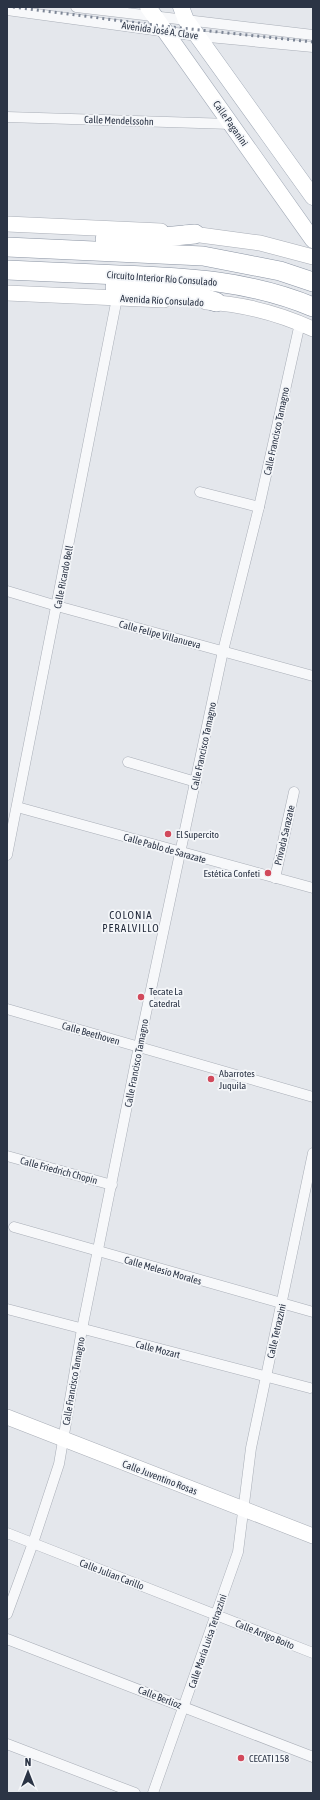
<svg xmlns="http://www.w3.org/2000/svg" width="320" height="1800" font-family="'Asap Condensed',sans-serif">
	<rect width="100%" height="100%" fill="#e4e7ec"/>
	<g fill="none" stroke-linecap="round" stroke-linejoin="round">
		<g stroke="#a9aeb7" stroke-width="11">
			<g id="street">
				<path d="M76,7l237,28"/>
				<path d="M7,10l191,26 115,11"/>
				<path d="M7,117l224,7"/>
				<path d="M200,492l59,15"/>
				<path d="M7,591l50,15 256,70"/>
				<path d="M128,762l68,20"/>
				<path d="M17,807l296,81"/>
				<path d="M7,855l110,-557"/>
				<path d="M275,878l19,-86"/>
				<path d="M7,1009l306,88"/>
				<path d="M7,1156l105,29"/>
				<path d="M14,1227l299,85"/>
				<path d="M7,1309l303,79"/>
				<path d="M7,1533l306,120"/>
				<path d="M7,1614l26,-71 26,-79 23,-135 57,-283 84,-395 36,-144 41,-184"/>
				<path d="M7,1639l306,118"/>
				<path d="M7,1744l128,49"/>
				<path d="M153,1793l85,-241 13,-104 62,-295"/>
			</g>
		</g>
		<g stroke="#a9aeb7" stroke-width="16">
			<g id="secondary">
				<path d="M7,224l154,7"/>
				<path d="M185,233l75,10 53,14"/>
				<path d="M7,293l157,7"/>
				<path d="M206,302c36,2 74,12 107,27"/>
				<path d="M7,1417l306,119"/>
			</g>
		</g>
		<g stroke="#a3abb8" stroke-width="17">
			<g id="primary">
				<path d="M148,7l165,233"/>
				<path d="M181,7l5,13 127,177"/>
			</g>
		</g>
		<g stroke="#8b94a3" stroke-width="20">
			<g id="highway">
				<path d="M105,239h37l53,-5"/>
				<path d="M7,247l196,9 77,15 33,11"/>
				<path d="M7,270c37,2 75,3 112,5 66,2 133,6 194,32"/>
				<path d="M115,287l76,7 25,8"/>
			</g>
		</g>
		<use href="#street" stroke="#f7f8fa" stroke-width="10"/>
		<use href="#secondary" stroke="#fff" stroke-width="15"/>
		<use href="#primary" stroke="#fff" stroke-width="16"/>
		<use href="#highway" stroke="#fff" stroke-width="19"/>
		<path stroke="#7d8696" stroke-width="3" stroke-dasharray="2 4" stroke-linecap="butt" d="M13,7l149,19 151,16"/>
	</g>
	<g fill="#d1495b" stroke="#f4f6f9" stroke-width="1.5">
		<circle cx="168" cy="834" r="4"/>
		<circle cx="268" cy="873" r="4"/>
		<circle cx="141" cy="997" r="4"/>
		<circle cx="211" cy="1079" r="4"/>
		<circle cx="241" cy="1758" r="4"/>
	</g>
	<g text-anchor="middle" stroke-width="3.5" stroke-linejoin="round" paint-order="stroke">
		<g font-size="10" fill="#2b3445" stroke="#f4f6f9">
			<text transform="translate(160 30) rotate(8)" y="4">Avenida José A. Clave</text>
			<text transform="translate(119 120) rotate(2)" y="4">Calle Mendelssohn</text>
			<text transform="translate(231 123) rotate(55)" y="4">Calle Paganini</text>
			<text transform="translate(162 278) rotate(4)" y="4">Circuito Interior Río Consulado</text>
			<text transform="translate(162 300) rotate(3)" y="4">Avenida Río Consulado</text>
			<text transform="translate(276 431) rotate(-78)" y="4">Calle Francisco Tamagno</text>
			<text transform="translate(63 577) rotate(-79)" y="4">Calle Ricardo Bell</text>
			<text transform="translate(160 634) rotate(15)" y="4">Calle Felipe Villanueva</text>
			<text transform="translate(203 746) rotate(-78)" y="4">Calle Francisco Tamagno</text>
			<text transform="translate(284 835) rotate(-77)" y="4">Privada Sarazate</text>
			<text transform="translate(165 848) rotate(16)" y="4">Calle Pablo de Sarazate</text>
			<text transform="translate(91 1033) rotate(16)" y="4">Calle Beethoven</text>
			<text transform="translate(136 1063) rotate(-79)" y="4">Calle Francisco Tamagno</text>
			<text transform="translate(59 1170) rotate(15)" y="4">Calle Friedrich Chopin</text>
			<text transform="translate(163 1270) rotate(16)" y="4">Calle Melesio Morales</text>
			<text transform="translate(276 1331) rotate(-77)" y="4">Calle Tetrazzini</text>
			<text transform="translate(158 1349) rotate(14)" y="4">Calle Mozart</text>
			<text transform="translate(73 1381) rotate(-80)" y="4">Calle Francisco Tamagno</text>
			<text transform="translate(160 1477) rotate(21)" y="4">Calle Juventino Rosas</text>
			<text transform="translate(112 1574) rotate(21)" y="4">Calle Julian Carillo</text>
			<text transform="translate(265 1634) rotate(22)" y="4">Calle Arrigo Boito</text>
			<text transform="translate(207 1641) rotate(-71)" y="4">Calle María Luisa Tetrazzini</text>
			<text transform="translate(160 1697) rotate(21)" y="4">Calle Berlioz</text>
		</g>
		<g font-size="10" fill="#2b3445" stroke="#f4f6f9" text-anchor="start">
			<text x="176" y="838">El Supercito</text>
			<text x="260" y="877" text-anchor="end">Estética Confeti</text>
			<text x="149" y="995">Tecate La<tspan x="149" dy="12">Catedral</tspan></text>
			<text x="219" y="1077">Abarrotes<tspan x="219" dy="12">Juquila</tspan></text>
			<text x="249" y="1762">CECATI 158</text>
		</g>
		<g font-size="11" letter-spacing="1" fill="#1d2536" stroke="#f4f6f9">
			<text x="131" y="919">COLONIA<tspan x="131" dy="13">PERALVILLO</tspan></text>
		</g>
	</g>
	<rect width="320" height="1800" fill="none" stroke="#2b3445" stroke-width="16"/>
	<g transform="translate(28 1772)" stroke="#f4f6f9" stroke-width="3" paint-order="stroke">
	<path d="M0-3L7 15L0 10L-7 15Z" fill="#2b3445"/>
	<text y="-6" font-size="11" font-weight="bold" text-anchor="middle" fill="#2b3445">N</text>
	</g>
</svg>
